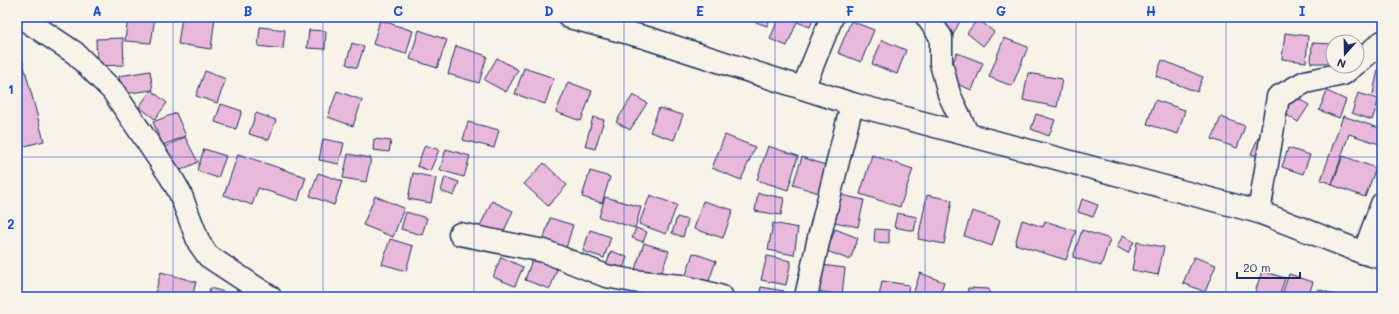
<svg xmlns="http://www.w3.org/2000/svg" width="1399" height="314" font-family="Mali,sans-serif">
	<rect width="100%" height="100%" fill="#f7f3e8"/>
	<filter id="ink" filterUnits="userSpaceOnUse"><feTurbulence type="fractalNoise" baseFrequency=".025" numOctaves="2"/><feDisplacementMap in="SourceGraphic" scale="8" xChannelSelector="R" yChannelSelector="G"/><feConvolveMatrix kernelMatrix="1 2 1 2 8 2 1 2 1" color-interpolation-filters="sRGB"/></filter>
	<g filter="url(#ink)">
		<g fill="#e9b9db" stroke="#1b2f5e">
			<path d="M128,17h27l-4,26 -26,-2z"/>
			<path d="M182,17h33l-4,32 -33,-5z"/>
			<path d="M742,17h29l-4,9z"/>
			<path d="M779,17h35l-4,10 -13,-5 -10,24 -17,-7z"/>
			<path d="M933,17h29l-10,20 -23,-12z"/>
			<path d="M978,19l16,13 -11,14 -16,-13z"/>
			<path d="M380,20l33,11 -7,23 -33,-10z"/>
			<path d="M851,21l23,9 -13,32 -23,-9z"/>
			<path d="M260,27l25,3 -2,19 -25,-3z"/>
			<path d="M309,30l17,1 -1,18 -18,-1z"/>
			<path d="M419,30l28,10 -10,28 -27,-9z"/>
			<path d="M1285,33l23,3 -2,26 -24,-3z"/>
			<path d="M123,38l1,27 -27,1 -1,-27z"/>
			<path d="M1004,38l24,9 -16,39 -23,-9z"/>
			<path d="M17,40l27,101 -23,6 -4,-16z"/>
			<path d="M882,40l24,10 -9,24 -25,-10z"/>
			<path d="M352,43l12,4 -7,21 -11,-4z"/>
			<path d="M1312,43l21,1v19h-22z"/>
			<path d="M456,46l31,10 -8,27 -31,-9z"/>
			<path d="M957,53l26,10 -11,27 -26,-10z"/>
			<path d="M497,58l21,12 -12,22 -22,-12z"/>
			<path d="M1162,60l41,17 -6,15 -41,-16z"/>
			<path d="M1379,64l3,1v31l-9,-2z"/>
			<path d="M524,68l30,10 -9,26 -30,-10z"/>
			<path d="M150,71l3,19 -31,4 -3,-18z"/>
			<path d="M205,71l21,8 -9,24 -21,-7z"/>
			<path d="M1028,73l34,6 -5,28 -34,-7z"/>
			<path d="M568,82l24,9 -11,30 -25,-9z"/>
			<path d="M151,90l16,13 -12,16 -16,-12z"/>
			<path d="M337,91l25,9 -9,26 -25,-9z"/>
			<path d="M1327,91l19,9 -7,18 -20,-8z"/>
			<path d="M1358,93l21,6 -7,21 -20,-7z"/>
			<path d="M633,95l14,8 -17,27 -14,-8z"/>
			<path d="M1293,95l16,10 -11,17 -16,-10z"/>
			<path d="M1155,100l30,10 -7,24 -31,-10z"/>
			<path d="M221,104l21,7 -6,18 -21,-7z"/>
			<path d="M659,108l24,7 -9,25 -24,-8z"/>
			<path d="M176,113l10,23 -23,9 -10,-23z"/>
			<path d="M256,113l20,7 -7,20 -20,-6z"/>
			<path d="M1036,114l19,6 -6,16 -18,-7z"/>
			<path d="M1343,116l39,13v5l-3,10 -30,-10 -17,50 -11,-4z"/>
			<path d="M593,117l11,3 -9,29 -10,-3z"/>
			<path d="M1221,117l24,9 -8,22 -25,-9z"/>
			<path d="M468,122l31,8 -5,18 -31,-8z"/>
			<path d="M725,135l30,12 -14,33 -29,-12z"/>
			<path d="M185,137l13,25 -21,10 -12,-25z"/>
			<path d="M1258,138l24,10 -6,16 -25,-10z"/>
			<path d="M323,139l21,4 -5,21 -20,-4z"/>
			<path d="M374,139l17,2 -2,11 -16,-2z"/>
			<path d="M425,145l14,5 -9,21 -13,-5z"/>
			<path d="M768,146l30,10 -10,34 -31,-10z"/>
			<path d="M1288,148l22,7 -7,19 -21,-7z"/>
			<path d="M204,149l22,7 -8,22 -21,-7z"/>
			<path d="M446,149l24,7 -6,21 -24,-7z"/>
			<path d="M238,154l68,23 -8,24 -40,-13 -6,17 -28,-10z"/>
			<path d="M348,154l23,4 -5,24 -23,-4z"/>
			<path d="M872,155l41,14 -13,38 -40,-13z"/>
			<path d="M1343,156l33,12 -11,29 -33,-12z"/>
			<path d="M802,157l26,9 -9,27 -26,-8z"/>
			<path d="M544,163l23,22 -19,21 -24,-22z"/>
			<path d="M590,171l20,6 -8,26 -20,-6z"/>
			<path d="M318,173l24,8 -8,24 -24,-9z"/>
			<path d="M413,173l23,5 -5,25 -23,-4z"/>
			<path d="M445,177l14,5 -5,14 -13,-5z"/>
			<path d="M758,193l26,5 -3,17 -26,-4z"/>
			<path d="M650,195l27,10 -11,29 -27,-10z"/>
			<path d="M841,195l23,5 -6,27 -23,-5z"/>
			<path d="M927,195l25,5 -8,44 -26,-5z"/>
			<path d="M375,196l29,12 -11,29 -30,-12z"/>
			<path d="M605,197l36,10 -6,21 -36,-11z"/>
			<path d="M1082,199l16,6 -5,12 -15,-5z"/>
			<path d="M492,201l21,10 -13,29 -22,-10z"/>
			<path d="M703,201l30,9 -10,28 -29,-9z"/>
			<path d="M972,211l28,9 -8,26 -28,-10z"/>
			<path d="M406,212l21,6 -5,17 -21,-6z"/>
			<path d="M897,213l20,4 -3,14 -20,-4z"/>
			<path d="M677,217l11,3 -5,17 -11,-4z"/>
			<path d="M550,218l23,7 -7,23 -23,-7z"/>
			<path d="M1022,220l21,7 2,-6 31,10 -10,29 -51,-16z"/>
			<path d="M773,223l25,5 -4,27 -26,-5z"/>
			<path d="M636,228l11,4 -4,10 -11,-4z"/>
			<path d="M835,229l23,9 -8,22 -23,-9z"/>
			<path d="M875,229l14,1v13l-15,-1z"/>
			<path d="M590,230l21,7 -7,21 -21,-7z"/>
			<path d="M1082,230l28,9 -9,27 -28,-9z"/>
			<path d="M1123,235l11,7 -6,11 -11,-6z"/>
			<path d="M390,239l23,7 -7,25 -24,-7z"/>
			<path d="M1137,242l27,5 -6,28 -26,-5z"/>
			<path d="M644,243l25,8 -9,26 -25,-8z"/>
			<path d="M611,251l16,6 -6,17 -16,-6z"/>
			<path d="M693,253l23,8 -9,25 -22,-8z"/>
			<path d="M534,254l25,9 -9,26 -25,-9z"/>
			<path d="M767,256l24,5 -5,24 -25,-5z"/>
			<path d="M501,257l22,10 -8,19 -22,-9z"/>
			<path d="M1194,257l22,8 -11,27 -22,-9z"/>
			<path d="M821,265l24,3 -3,27 -25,-4z"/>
			<path d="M1262,271l23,7 -6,19h-7l-17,-5z"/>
			<path d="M161,272l35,10 -4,15h-38z"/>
			<path d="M920,273l24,9 -5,15h-27z"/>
			<path d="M1289,274l24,8 -5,15h-27z"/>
			<path d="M882,281l27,4 -2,12h-28z"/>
			<path d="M761,287l23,4 -1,6h-24z"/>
			<path d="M210,288l18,5 -1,4h-19z"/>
			<path d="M968,288l21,1v8h-22z"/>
			<path d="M1318,289l15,5 -1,3h-17z"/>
			<path d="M1220,290l15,7h-19z"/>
		</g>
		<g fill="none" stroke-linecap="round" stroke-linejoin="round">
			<g stroke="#1b2f5e" stroke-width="25">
				<g id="street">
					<path d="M21,17l54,36 38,38 58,86 9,16 19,50 9,13 62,41"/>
					<path d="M927,17l14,20v26l8,31 19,41"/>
					<path d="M1357,63l25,-21"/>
					<path d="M803,88l29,-71"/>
					<path d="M1259,212l19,-115 27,-15 38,-8 10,-8"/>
					<path d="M460,234l84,17 62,25 27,5 47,5 32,8 10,3"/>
					<path d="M1364,253l18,-49"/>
					<path d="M806,297l12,-55 34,-138"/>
				</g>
			</g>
			<g stroke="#1b2f5e" stroke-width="25">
				<path id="secondary" d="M569,17l78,21 205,66 407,108 105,41 18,5"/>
			</g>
			<use href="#street" stroke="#f7f3e8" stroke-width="22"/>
			<use href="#secondary" stroke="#f7f3e8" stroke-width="22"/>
		</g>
	</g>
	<path fill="none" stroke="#1d4ed8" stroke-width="1" stroke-opacity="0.55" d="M173,17v280M323,17v280M474,17v280M624,17v280M775,17v280M925,17v280M1076,17v280M1226,17v280M17,157h1365"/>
	<rect width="1399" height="314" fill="none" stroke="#f7f3e8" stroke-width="44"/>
	<g transform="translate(1345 54) rotate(200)"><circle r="19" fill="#f7f3e8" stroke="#9fa5b1"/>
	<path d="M0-3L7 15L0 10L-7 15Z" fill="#1b2f5e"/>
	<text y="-6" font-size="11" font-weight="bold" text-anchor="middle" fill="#1b2f5e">N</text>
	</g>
	<path d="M1237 272v6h63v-6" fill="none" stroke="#1b2f5e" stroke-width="2"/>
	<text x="1243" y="272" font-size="12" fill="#1b2f5e" stroke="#f7f3e8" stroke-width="3" paint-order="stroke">20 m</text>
	<rect x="22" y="22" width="1355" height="270" fill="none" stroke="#1d4ed8" stroke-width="1.5"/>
	<g font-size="13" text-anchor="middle" font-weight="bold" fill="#1d4ed8">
		<text x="97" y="16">A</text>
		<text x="248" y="16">B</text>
		<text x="398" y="16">C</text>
		<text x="549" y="16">D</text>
		<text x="700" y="16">E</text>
		<text x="850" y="16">F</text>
		<text x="1001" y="16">G</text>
		<text x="1151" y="16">H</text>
		<text x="1302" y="16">I</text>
		<text x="11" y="94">1</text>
		<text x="11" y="229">2</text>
	</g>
</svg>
